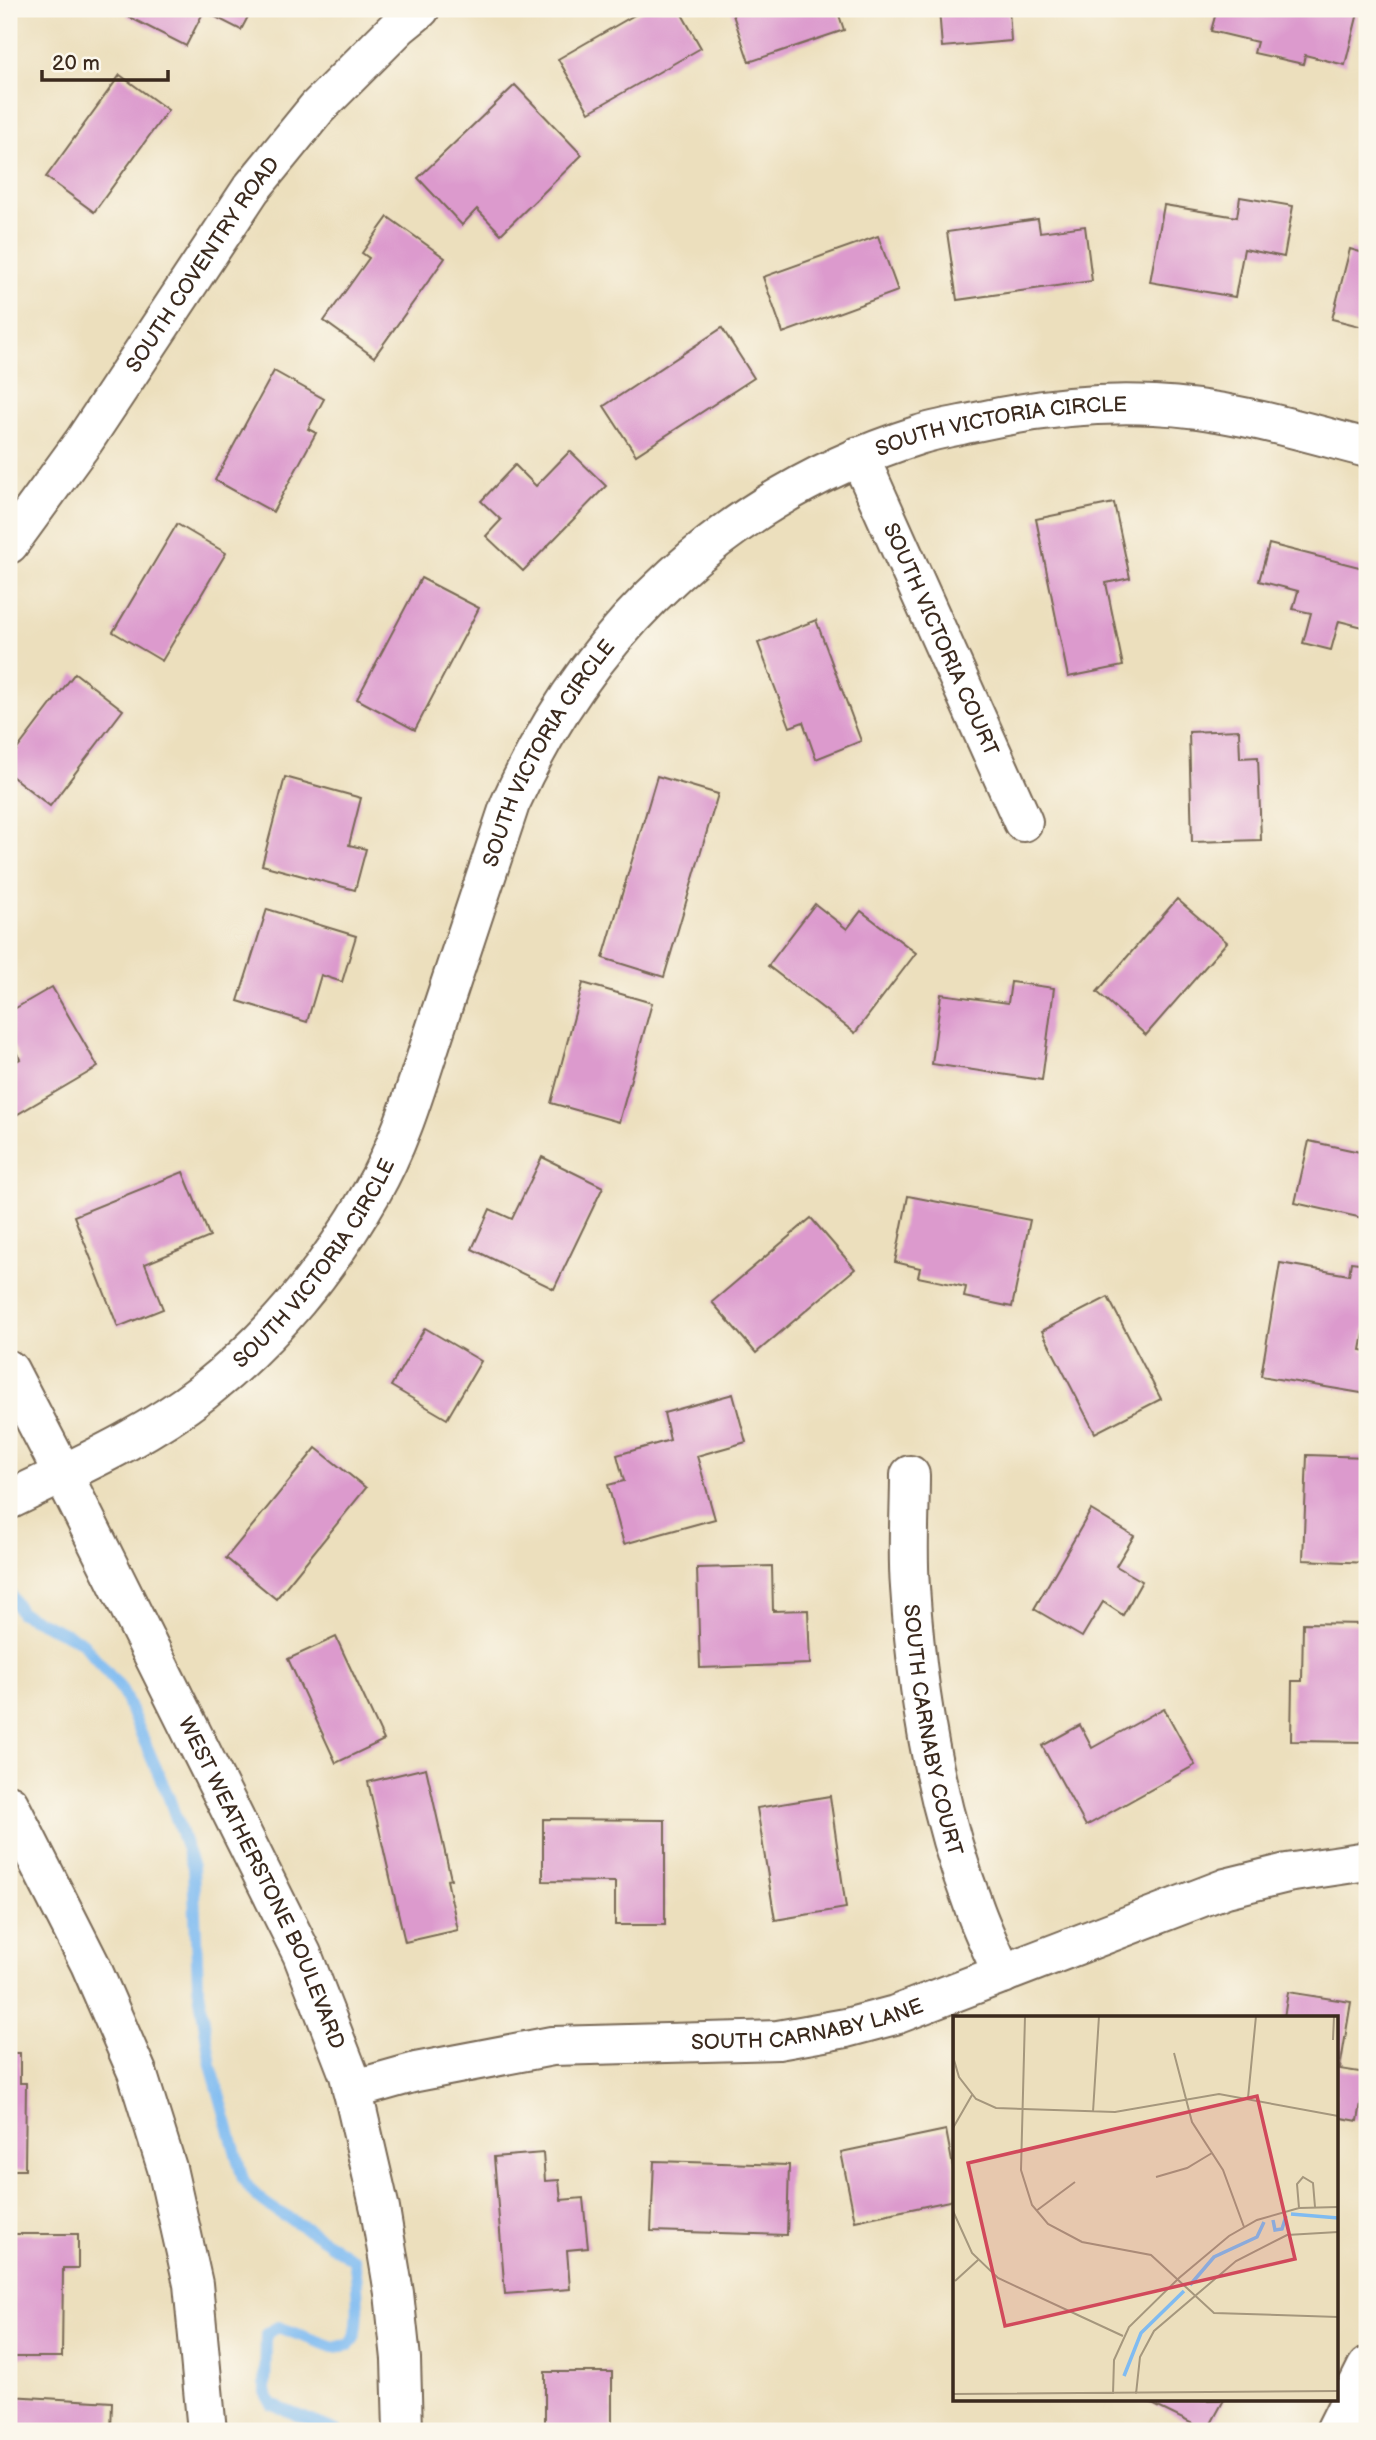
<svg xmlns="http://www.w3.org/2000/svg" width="1376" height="2440" font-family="'Balsamiq Sans',sans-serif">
	<rect width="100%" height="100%" fill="#fbf7ec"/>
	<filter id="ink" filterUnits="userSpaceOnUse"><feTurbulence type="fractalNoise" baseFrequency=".0143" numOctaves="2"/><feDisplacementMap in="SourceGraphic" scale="14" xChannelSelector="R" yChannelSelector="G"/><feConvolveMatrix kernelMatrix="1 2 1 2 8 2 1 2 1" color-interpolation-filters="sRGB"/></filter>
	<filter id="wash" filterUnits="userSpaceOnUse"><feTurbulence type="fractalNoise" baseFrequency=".00686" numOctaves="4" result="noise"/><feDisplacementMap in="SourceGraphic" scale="28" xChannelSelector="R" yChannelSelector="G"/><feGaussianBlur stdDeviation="1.57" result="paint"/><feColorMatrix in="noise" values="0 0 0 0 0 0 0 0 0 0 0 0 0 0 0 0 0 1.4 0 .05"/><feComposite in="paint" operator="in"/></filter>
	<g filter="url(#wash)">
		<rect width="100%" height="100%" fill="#ecdfbd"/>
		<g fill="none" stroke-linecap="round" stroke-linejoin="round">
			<path stroke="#7fbbf1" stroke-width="12" d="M9,1592l12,21 60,28 41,49 47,108 24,69 5,118 13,80 32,114c14,25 40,35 64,50 16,10 31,21 47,31 3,15 6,61 1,75 0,2 -5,9 -6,10l-16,2 -55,-20 -12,7 -1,58 7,13 65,26"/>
		</g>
		<g id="blocks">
			<g fill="#dc9acd">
				<path d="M131,9h121l-11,21 -37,-19 -18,35 -59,-30z"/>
				<path d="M645,9h34l22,39 -112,64 -31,-53z"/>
				<path d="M731,9h106l7,21 -95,32z"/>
				<path d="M939,9h70l2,32 -69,6z"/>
				<path d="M1217,9h142l-14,56 -40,-10 -2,9 -49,-11 3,-11 -46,-11z"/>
				<path d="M120,75l48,35 -74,102 -48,-35z"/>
				<path d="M515,85l67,70 -81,79 -24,-25 -15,16 -44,-47z"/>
				<path d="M1240,197l53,9 -9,51 -40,-8 -9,48 -85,-15 14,-77 73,12z"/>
				<path d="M388,217l57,41 -71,99 -50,-36 45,-63 -7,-5z"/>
				<path d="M1038,219l2,13 45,-6 7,55 -135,19 -10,-68z"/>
				<path d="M878,236l20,55 -115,42 -20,-56z"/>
				<path d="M1350,249l17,5v74l-35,-9z"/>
				<path d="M722,328l32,50 -118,77 -32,-49z"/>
				<path d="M274,371l50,28 -16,30 8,4 -43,79 -58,-32z"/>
				<path d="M570,451l36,35 -83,85 -37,-35 15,-16 -20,-19 34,-36 21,21z"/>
				<path d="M1114,503l16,75 -24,5 17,83 -55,11 -32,-158z"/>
				<path d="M177,524l49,29 -64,108 -49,-29z"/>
				<path d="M1269,544l98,25v59l-28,-7 -8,29 -28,-7 8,-30 -18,-4 5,-18 -39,-10z"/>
				<path d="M421,578l58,30 -64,122 -58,-31z"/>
				<path d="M816,620l45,121 -45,18 -13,-37 -13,5 -32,-84z"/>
				<path d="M75,673l48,37 -73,96 -41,-32v-14z"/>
				<path d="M1239,730l1,28 18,-1 3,83 -69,2 -3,-110z"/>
				<path d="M657,776l61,18 -54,183 -61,-19z"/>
				<path d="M285,777l76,21 -12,47 17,4 -11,41 -93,-25z"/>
				<path d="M1177,899l50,43 -81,93 -49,-43z"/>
				<path d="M815,904l32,25 14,-18 55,42 -61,80 -87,-67z"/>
				<path d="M267,909l89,27 -14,46 -21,-7 -14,47 -69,-21z"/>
				<path d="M1011,982l43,6 -12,92 -110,-16 9,-70 67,9z"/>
				<path d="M583,983l69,20 -33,119 -68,-19z"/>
				<path d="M52,987l46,80 -87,51 -2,-5v-48l11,-6 -11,-20v-27z"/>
				<path d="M1366,1015h1v18l-5,-2z"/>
				<path d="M1366,1122l1,97 -72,-16 14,-62 51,11z"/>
				<path d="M542,1157l61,30 -49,102 -82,-40 18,-40 22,10z"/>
				<path d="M183,1172l27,65 -65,27 18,45 -45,18 -44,-111z"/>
				<path d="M908,1196l122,24 -18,87 -48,-10 2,-10 -48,-10 2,-9 -25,-6z"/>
				<path d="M811,1218l44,51 -99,84 -44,-51z"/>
				<path d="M1351,1262l16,2v64h-2l-4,22 6,1v43l-106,-18 19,-113 69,12z"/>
				<path d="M1108,1297l53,102 -66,34 -53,-102z"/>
				<path d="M425,1328l56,33 -34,58 -56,-33z"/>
				<path d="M733,1394l13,48 -49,14 18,63 -91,25 -16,-59 16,-4 -7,-26 53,-15 -6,-27z"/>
				<path d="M316,1448l50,40 -90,111 -50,-41z"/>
				<path d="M1307,1455l60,2v106l-64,-3z"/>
				<path d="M1091,1510l43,26 -18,30 26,15 -19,34 -20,-13 -21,35 -48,-28z"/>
				<path d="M772,1566l1,45 35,-1 2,54 -110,4 -3,-100z"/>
				<path d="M1303,1623l64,1v118l-76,-1 1,-60h10z"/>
				<path d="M336,1637l48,103 -48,23 -48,-104z"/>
				<path d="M1164,1708l31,57 -109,61 -44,-80 38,-21 12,23z"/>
				<path d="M426,1768l25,111 -4,1 11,50 -53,12 -37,-160z"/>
				<path d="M830,1796l16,112 -71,12 -18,-112z"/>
				<path d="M543,1819l122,1v105h-50v-43l-72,-1z"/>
				<path d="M1288,1992l63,10 -11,67 26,4 -8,48 -22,-4v-99h-52z"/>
				<path d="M9,2053h11v30h6l-1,87h-16z"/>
				<path d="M946,2130l8,42v28l-99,21 -14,-69z"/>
				<path d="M543,2153l2,28 14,-1 2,20 22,-2 5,50 -21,2 3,39 -65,5 -11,-137z"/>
				<path d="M654,2161l135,4 -2,70 -136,-4z"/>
				<path d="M9,2234h69v34h-15l-1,89h-53z"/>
				<rect x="545" y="2372" width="67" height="59"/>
				<path d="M9,2396l103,6 -1,29h-102z"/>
				<path d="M1149,2400h75l-17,31 -59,-29z"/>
			</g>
		</g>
	</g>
	<g filter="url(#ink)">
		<use href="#blocks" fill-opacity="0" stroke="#796956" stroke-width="2"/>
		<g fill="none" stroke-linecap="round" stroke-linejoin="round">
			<g stroke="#796956" stroke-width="42">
				<g id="street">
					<path id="s1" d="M859,456l164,366"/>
					<path id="s2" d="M9,544l75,-103 167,-252 66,-81 82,-82 21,-17"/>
					<path id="s3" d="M9,1370l54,104 239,480 47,121 31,134 14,84 7,66 2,72"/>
					<path id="s4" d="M910,1475c0,37 -3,75 0,112 7,110 26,220 65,323 8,22 18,43 28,64"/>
					<path id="s5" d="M9,1500c65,-32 135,-62 194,-108 71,-56 124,-121 169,-200 29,-50 45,-108 63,-162 25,-76 50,-151 75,-226 80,-178 222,-310 409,-369 18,-6 38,-9 57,-13 58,-13 118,-20 178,-17 72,3 144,25 213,43"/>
					<path d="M9,1804l81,160 47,108 30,96 26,116 14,147"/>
					<path id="s6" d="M352,2090l64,-18 136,-26 226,-6 68,-12 49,-13 331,-127 61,-15 80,-12"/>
					<path d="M1335,2431l32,-64"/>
				</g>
			</g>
			<use href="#street" stroke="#fff" stroke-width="38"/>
		</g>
	</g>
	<g text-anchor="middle" stroke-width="6" stroke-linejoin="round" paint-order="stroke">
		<g font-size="21" fill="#3b2a1e" stroke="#fbf7ec">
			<text dy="7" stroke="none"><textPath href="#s2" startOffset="340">SOUTH COVENTRY ROAD</textPath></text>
			<text dy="7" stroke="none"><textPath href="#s5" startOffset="1549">SOUTH VICTORIA CIRCLE</textPath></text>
			<text dy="7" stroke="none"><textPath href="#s1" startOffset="201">SOUTH VICTORIA COURT</textPath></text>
			<text dy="7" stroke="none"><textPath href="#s5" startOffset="961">SOUTH VICTORIA CIRCLE</textPath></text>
			<text dy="7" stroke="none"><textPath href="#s5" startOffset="394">SOUTH VICTORIA CIRCLE</textPath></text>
			<text dy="7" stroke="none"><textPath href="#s4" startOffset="257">SOUTH CARNABY COURT</textPath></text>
			<text dy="7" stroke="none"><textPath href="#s3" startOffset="572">WEST WEATHERSTONE BOULEVARD</textPath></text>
			<text dy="7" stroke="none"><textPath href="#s6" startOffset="462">SOUTH CARNABY LANE</textPath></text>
		</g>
	</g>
	<g transform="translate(953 2016)">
		<rect width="385" height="385" fill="#ecdfbd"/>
		<path fill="none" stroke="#7fbbf1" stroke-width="3.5" d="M338,198l47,4M320,204l2,10 7,-1 4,-13M237,269l24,-28 43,-20 7,-15M171,360l17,-43 43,-42"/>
		<path fill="none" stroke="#a5977d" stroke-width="2" d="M1,0v44l5,17 17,22 20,9 119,4 104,-18 119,22M72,0l-4,154 11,35 16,19 34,18 69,13 63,58 124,4M380,24l1,-24M221,37l18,69 31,48 21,57M295,82l8,-82M140,96l6,-96M0,112l19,-33M203,161l31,-9 25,-15M346,192l-2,-24 6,-7 10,6 2,24M0,195l19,42 26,25 125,58M83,195l39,-29M2,265l23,-21M0,378l385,-3M160,378l1,-34 15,-33 50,-49 50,-42 28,-16 42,-12 39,-1M183,378l4,-37 14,-26 82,-70 51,-26 51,-3"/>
		<path fill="#d1495b" fill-opacity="0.15" stroke="#d1495b" stroke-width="3.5" d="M304,80l38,163 -290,67 -37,-163z"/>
		<rect width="385" height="385" fill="none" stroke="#3b2a1e" stroke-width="3.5"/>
	</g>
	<rect width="1376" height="2440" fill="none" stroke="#fbf7ec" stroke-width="35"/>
	<path d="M42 70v10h126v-10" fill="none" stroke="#3b2a1e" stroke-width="3.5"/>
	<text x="52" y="70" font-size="21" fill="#3b2a1e" stroke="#fbf7ec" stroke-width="5" paint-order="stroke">20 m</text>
</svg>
